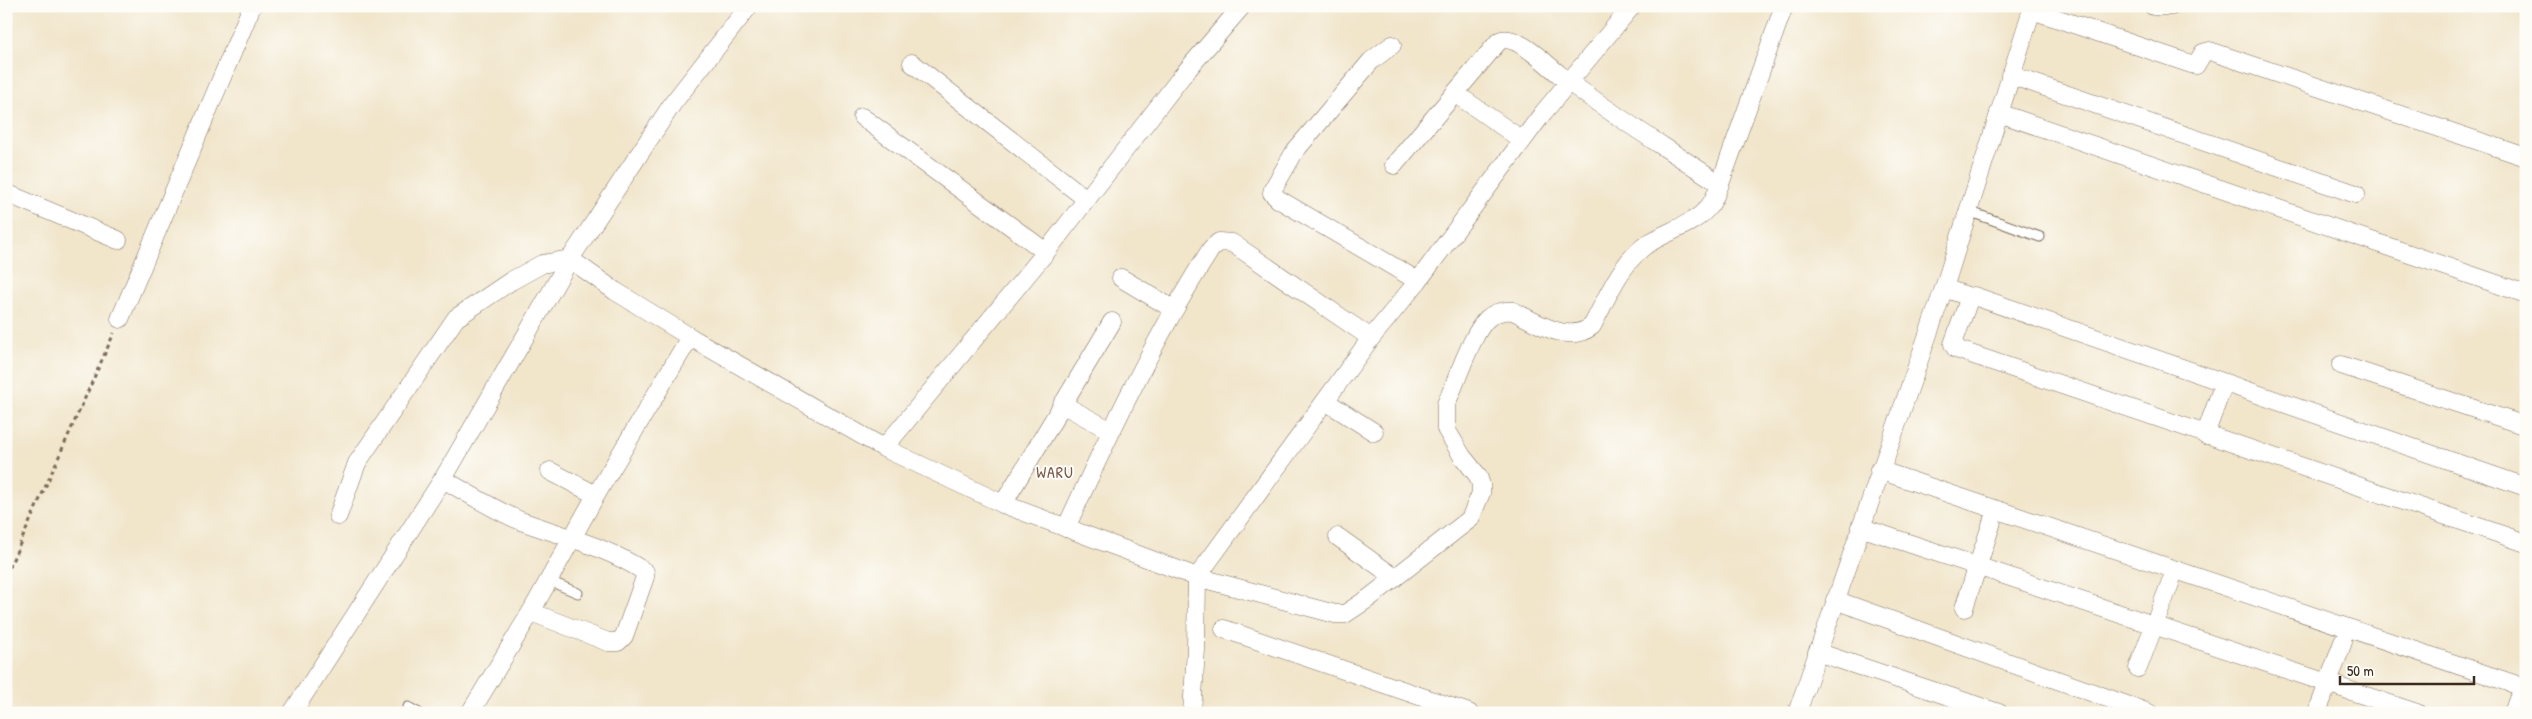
<svg xmlns="http://www.w3.org/2000/svg" width="2532" height="719" font-family="'Patrick Hand',sans-serif">
	<rect width="100%" height="100%" fill="#fdfcf7"/>
	<filter id="ink" filterUnits="userSpaceOnUse"><feTurbulence type="fractalNoise" baseFrequency=".02" numOctaves="2"/><feDisplacementMap in="SourceGraphic" scale="10" xChannelSelector="R" yChannelSelector="G"/><feConvolveMatrix kernelMatrix="1 2 1 2 8 2 1 2 1" color-interpolation-filters="sRGB"/></filter>
	<filter id="wash" filterUnits="userSpaceOnUse"><feTurbulence type="fractalNoise" baseFrequency=".0096" numOctaves="4" result="noise"/><feDisplacementMap in="SourceGraphic" scale="20" xChannelSelector="R" yChannelSelector="G"/><feGaussianBlur stdDeviation="1.12" result="paint"/><feColorMatrix in="noise" values="0 0 0 0 0 0 0 0 0 0 0 0 0 0 0 0 0 1.4 0 .05"/><feComposite in="paint" operator="in"/></filter>
	<g filter="url(#wash)">
		<rect width="100%" height="100%" fill="#f1e5ca"/>
	</g>
	<g filter="url(#ink)">
		<g fill="none" stroke-linecap="round" stroke-linejoin="round">
			<g stroke="#7b6b5a" stroke-width="11">
				<g id="lane">
					<path d="M1968,211l72,26"/>
					<path d="M547,580l31,13"/>
					<path d="M408,707l11,6"/>
				</g>
			</g>
			<g stroke="#7b6b5a" stroke-width="19">
				<g id="street">
					<path d="M2153,6h19"/>
					<path d="M2032,10l159,54 5,1 7,-12 7,-2 316,106"/>
					<path d="M1392,45l-21,16 -76,90 -22,38 -1,4 6,6 140,82"/>
					<path d="M912,63l173,135"/>
					<path d="M2010,75l346,119"/>
					<path d="M1456,94l66,46"/>
					<path d="M1999,113l527,181"/>
					<path d="M862,117l184,135 -162,196"/>
					<path d="M1394,165l105,-124c16,-9 48,24 61,34 50,39 107,73 160,109"/>
					<path d="M6,193l112,47"/>
					<path d="M1046,252l136,-176 60,-70"/>
					<path d="M1121,278l52,31"/>
					<path d="M1944,288l26,9 4,-1 552,191"/>
					<path d="M1970,297l-17,47 3,5 570,194"/>
					<path d="M120,319l132,-313"/>
					<path d="M690,337l194,111 119,56 194,73 138,37h10l24,-16 101,-79 11,-26v-8l-3,-9 -16,-20 -16,-27v-25c10,-21 26,-71 41,-85 8,-7 16,-9 26,-8 23,11 55,34 79,15 14,-26 27,-59 50,-78 21,-17 52,-21 68,-43 5,-6 7,-15 10,-21l64,-178"/>
					<path d="M2341,365l185,61"/>
					<path d="M1325,401l49,31"/>
					<path d="M1062,404l49,27"/>
					<path d="M2205,435l19,-52"/>
					<path d="M1879,470l647,218"/>
					<path d="M550,471l46,24"/>
					<path d="M443,479c26,15 51,31 78,42 41,15 87,26 124,51v5l-21,59 -6,6h-10l-77,-30"/>
					<path d="M1003,504l109,-182"/>
					<path d="M338,516l19,-53 99,-145 55,-37 31,-17 28,-5"/>
					<path d="M1860,527l557,186"/>
					<path d="M1066,528c44,-96 88,-190 145,-279l8,-7 13,1 139,95"/>
					<path d="M1338,537l56,40"/>
					<path d="M1835,600l314,113"/>
					<path d="M1964,608l28,-86"/>
					<path d="M1224,629l245,84"/>
					<path d="M1817,652l182,61"/>
					<path d="M2138,668l33,-87"/>
					<path d="M292,713l151,-234 127,-220"/>
					<path d="M470,713l61,-101 65,-117 94,-158 -75,-46 -45,-32 103,-156 76,-97"/>
					<path d="M1192,713l4,-64 1,-72 174,-239 47,-57 125,-168 89,-107"/>
					<path d="M1797,713l147,-425 89,-282"/>
					<path d="M2317,713l26,-71"/>
					<path d="M2513,713l5,-14"/>
				</g>
			</g>
			<path stroke="#7b6b5a" stroke-width="3" stroke-dasharray="4 4" stroke-linecap="butt" d="M6,575l108,-242"/>
			<use href="#lane" stroke="#fff" stroke-width="9"/>
			<use href="#street" stroke="#fff" stroke-width="18"/>
		</g>
	</g>
	<g text-anchor="middle" stroke-width="4" stroke-linejoin="round" paint-order="stroke">
		<g font-size="16" letter-spacing="1" fill="#795547" stroke="#fdfcf7">
			<text x="1055" y="478">WARU</text>
		</g>
	</g>
	<rect width="2532" height="719" fill="none" stroke="#fdfcf7" stroke-width="25"/>
	<path d="M2340 676v8h134v-8" fill="none" stroke="#3b2a1e" stroke-width="2.5"/>
	<text x="2347" y="676" font-size="15" fill="#3b2a1e" stroke="#fdfcf7" stroke-width="4" paint-order="stroke">50 m</text>
</svg>
